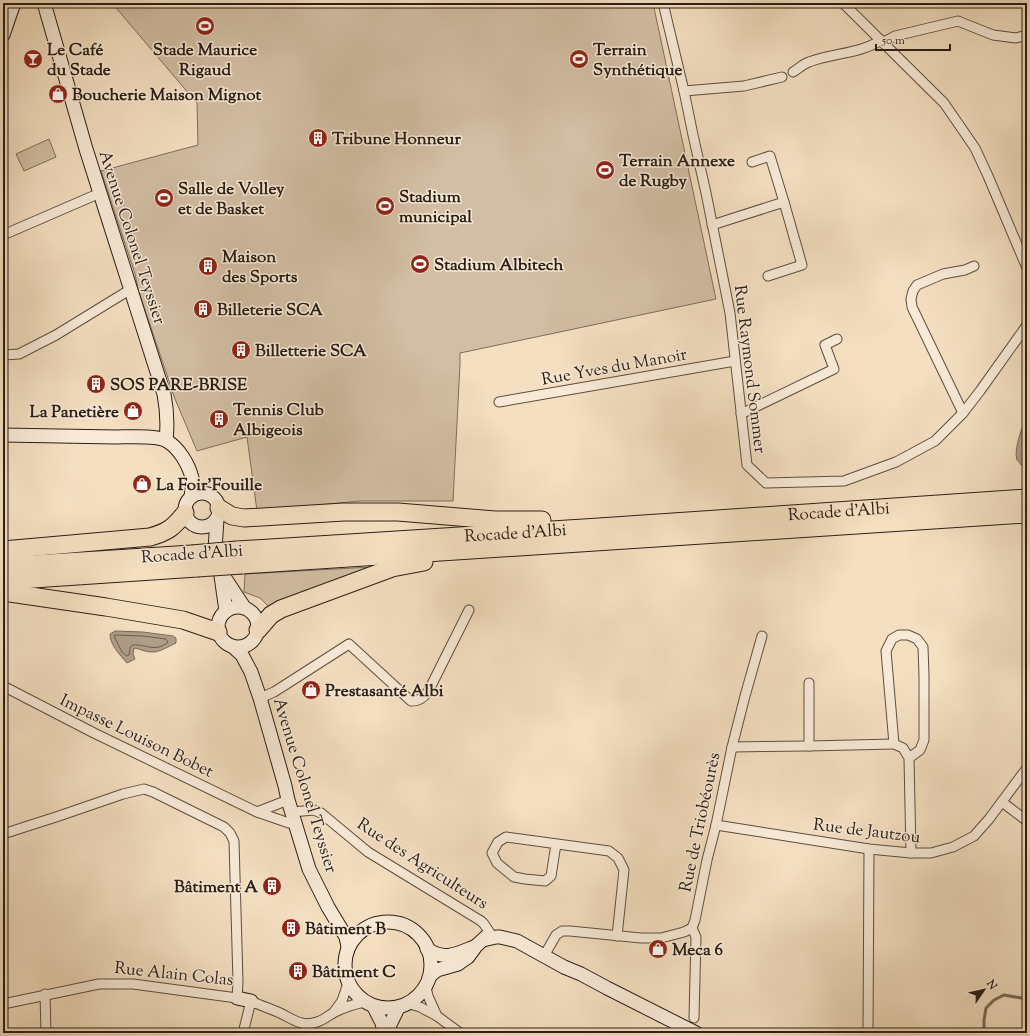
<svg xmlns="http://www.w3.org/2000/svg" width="1030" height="1036" font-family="'Sorts Mill Goudy',serif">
	<rect width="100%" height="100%" fill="#f4dfc1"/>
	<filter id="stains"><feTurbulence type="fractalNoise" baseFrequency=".005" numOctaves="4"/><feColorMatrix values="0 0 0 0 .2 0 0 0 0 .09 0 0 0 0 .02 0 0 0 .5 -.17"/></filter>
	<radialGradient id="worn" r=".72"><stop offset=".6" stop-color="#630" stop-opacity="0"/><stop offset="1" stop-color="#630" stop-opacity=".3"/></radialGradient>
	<g fill="#d2bea4" stroke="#7e6e5c">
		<path d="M112,3h541l63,296 -256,54v11l-7,137h-93l-103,10 -10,-74 -50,14 -22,-52 -37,-110 -3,-15 -34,-103 97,-26 -1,-42 -13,-15z"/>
		<path d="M49,139l7,18 -32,14 -8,-17z"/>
		<path d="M371,567l-99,43 -12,-12 -16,-6 1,-18z"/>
	</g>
	<g fill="#af9d87" stroke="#7a6a59">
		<path d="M1027,414v51h-6c-1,-2 -3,-4 -4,-5 -4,-10 6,-35 10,-46z"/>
		<path d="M115,631l28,1 30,4 3,2v5c-7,3 -17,10 -25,9 -5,0 -11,-3 -17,-4l-1,6 2,5 -8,4c-7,-8 -17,-18 -17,-29z"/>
	</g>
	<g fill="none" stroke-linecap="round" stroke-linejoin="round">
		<path stroke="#6c5e4e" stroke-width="1" d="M115,635l28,1 23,3 2,3c-13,11 -21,2 -35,3l-3,2 -1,8 -2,1 -5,-4 -7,-14z"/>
		<path stroke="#7a6a59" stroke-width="3" d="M984,1033v-13l2,-12 8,-8 10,-5 23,4"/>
		<g stroke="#5c4e40" stroke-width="11">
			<g id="street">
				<path d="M663,3l21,88 9,44 13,58 24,120 17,152 19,18 78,-2 52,-19 39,-21 28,-28 17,-22 47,-66"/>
				<path d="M843,3l101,100 31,45 13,28 39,92"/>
				<path d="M884,42l11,-6 63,-15 35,14 23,3 11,-3"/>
				<path d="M793,72c5,-3 10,-8 16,-10 23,-9 51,-8 72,-22"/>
				<path d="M684,91l60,-5 38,-9"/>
				<path d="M712,225l72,-23 -14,-46 -18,6"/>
				<path d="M3,235l97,-42"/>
				<path d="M768,276l34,-11 -18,-63"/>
				<path d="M3,355l16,-1 37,-19 75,-46"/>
				<path d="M499,402l236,-41"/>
				<path d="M963,413l-51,-106 -1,-8 2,-8 4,-6 26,-11 22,-4 9,-4"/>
				<path d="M741,414l93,-45 -9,-24 12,-6"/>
				<path d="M3,686l91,47 163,79 32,11 6,-1"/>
				<path d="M260,698l14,-6 11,-7 64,-41 62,57c8,0 12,-3 17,-9l41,-82"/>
				<path d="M809,746v-63"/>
				<path d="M732,747l77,-1 85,-2"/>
				<path d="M909,758l-6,-10 -9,-4 -8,-93 6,-12 7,-4h9l9,4 6,8 1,29v64l-4,10 -11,8 2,95"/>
				<path d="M1002,802l25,19"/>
				<path d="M257,812l31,-12"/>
				<path d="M292,812l22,-2 7,3 47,39 113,69 3,3 6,9"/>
				<path d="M716,825l153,24 42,4h20l22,-6 21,-11 15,-17 38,-51"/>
				<path d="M3,834l56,-18 64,-22 21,-5 9,3 71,35 6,6 4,8 4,141 -1,16 -104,-14h-34l-96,20"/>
				<path d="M556,844l-5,32 -6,5 -20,-2 -11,-2 -17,-14 -5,-10 6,-11 8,-5 103,14 9,7 6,12 -7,66"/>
				<path d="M544,956l12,-21 6,-4h8l71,7h20l23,-6 8,-4"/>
				<path d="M45,994l1,39"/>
				<path d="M410,1004l10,3 17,9 -9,-20 -2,-9"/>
				<path d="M334,1012l8,-11 6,-18"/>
				<path d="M437,1016l23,17"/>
				<path d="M694,1018l2,-81 -4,-9 3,-8 12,-60 9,-35 16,-78 13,-51 17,-60"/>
				<path d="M243,1033l8,-32c10,5 21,8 31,13 12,6 20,13 35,8 7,-2 12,-7 18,-10 10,-5 19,-8 30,-10"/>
				<path d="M868,1033l1,-184"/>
			</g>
		</g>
		<g stroke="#2a1e15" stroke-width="15">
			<g id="secondary">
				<path d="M44,3l42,146 78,245c3,16 4,29 2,46"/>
				<path d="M3,35l11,-32"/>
				<path d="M3,435c38,1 75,1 113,2 12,0 42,-2 51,4 12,7 22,24 25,37 1,6 0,12 -1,19"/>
				<circle cx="202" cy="510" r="17"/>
				<path d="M215,550l2,-31"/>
				<path d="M221,572l23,35"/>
				<path d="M221,576l5,35"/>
				<circle cx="238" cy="627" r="20"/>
				<path d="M232,646l10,9 9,17 9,26 25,88 3,14 21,69 19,38 18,30 2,10"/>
				<circle cx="388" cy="965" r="43"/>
				<path d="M483,940l13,-3h4l17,4 47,26 17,7 26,14 89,45"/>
				<path d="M427,949c18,12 29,5 47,-2"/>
				<path d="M431,975l6,-5 21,-6 4,-3 6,-4 8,-11 12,-11"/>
				<path d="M237,998l14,3"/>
				<path d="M374,1007l8,16 2,10"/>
				<path d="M386,1033l12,-25"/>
			</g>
		</g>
		<g stroke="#2a1e15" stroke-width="19">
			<g id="highway">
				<path d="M219,508l13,8 12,2 100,-6h54l97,8h47"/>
				<path d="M3,550l147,-13c18,-5 24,-10 35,-24"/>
				<path id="s1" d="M237,550l362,-23 428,-29"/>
				<path d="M242,565l785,-51"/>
				<path d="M3,566l189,-12"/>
				<path d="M3,581l194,-13"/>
				<path d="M3,592l103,15 77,13 35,12"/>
				<path d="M258,630l13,-15 10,-6 111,-41 32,-6"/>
			</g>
		</g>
		<use href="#street" stroke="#f8ead7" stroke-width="9"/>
		<use href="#secondary" stroke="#f8ead7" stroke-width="13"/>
		<use href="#highway" stroke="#f4dfc1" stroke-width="17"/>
		<g stroke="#2a1e15" stroke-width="19" stroke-linecap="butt">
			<g id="highway-bridge">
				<path d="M192,554l45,-4"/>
				<path d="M197,568l45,-3"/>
			</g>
		</g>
		<use href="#highway-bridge" stroke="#f4dfc1" stroke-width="17"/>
	</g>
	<defs>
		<g id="stadium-disc" transform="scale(1)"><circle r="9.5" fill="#8f2418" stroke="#f8ead7"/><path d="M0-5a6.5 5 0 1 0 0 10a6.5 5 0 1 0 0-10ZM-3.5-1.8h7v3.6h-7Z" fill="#fff"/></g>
		<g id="bar-disc" transform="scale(1)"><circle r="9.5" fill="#8f2418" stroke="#f8ead7"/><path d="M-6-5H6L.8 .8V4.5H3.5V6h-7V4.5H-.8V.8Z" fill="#fff"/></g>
		<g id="shop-disc" transform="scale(1)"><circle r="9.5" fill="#8f2418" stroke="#f8ead7"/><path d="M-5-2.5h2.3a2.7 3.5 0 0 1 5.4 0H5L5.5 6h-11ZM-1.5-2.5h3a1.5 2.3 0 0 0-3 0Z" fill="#fff"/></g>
		<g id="building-disc" transform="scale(1)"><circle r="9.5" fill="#8f2418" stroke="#f8ead7"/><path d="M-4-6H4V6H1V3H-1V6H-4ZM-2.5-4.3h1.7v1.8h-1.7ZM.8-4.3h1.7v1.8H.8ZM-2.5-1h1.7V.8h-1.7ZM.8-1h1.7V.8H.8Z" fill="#fff"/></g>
	</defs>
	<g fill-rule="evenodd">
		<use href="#stadium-disc" x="205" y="26"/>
		<use href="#bar-disc" x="33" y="59"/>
		<use href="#stadium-disc" x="579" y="59"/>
		<use href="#shop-disc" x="58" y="94"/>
		<use href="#building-disc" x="318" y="138"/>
		<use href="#stadium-disc" x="605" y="170"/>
		<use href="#stadium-disc" x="164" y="198"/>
		<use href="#stadium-disc" x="385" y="206"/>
		<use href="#stadium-disc" x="420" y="264"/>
		<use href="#building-disc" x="208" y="266"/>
		<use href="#building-disc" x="203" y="309"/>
		<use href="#building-disc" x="241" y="350"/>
		<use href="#building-disc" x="96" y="384"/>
		<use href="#shop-disc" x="133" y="411"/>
		<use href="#building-disc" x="219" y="419"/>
		<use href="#shop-disc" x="142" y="484"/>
		<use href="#shop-disc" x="311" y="690"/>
		<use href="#building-disc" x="272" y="886"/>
		<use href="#building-disc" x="291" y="928"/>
		<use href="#shop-disc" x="658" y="949"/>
		<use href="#building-disc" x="298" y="971"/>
	</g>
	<g text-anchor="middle" stroke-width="3" stroke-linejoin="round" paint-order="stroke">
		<g font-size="17" font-weight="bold" fill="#2a1e15" stroke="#f8ead7" text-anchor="start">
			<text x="47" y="55">Le Café<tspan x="47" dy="20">du Stade</tspan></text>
			<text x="205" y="55" text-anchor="middle">Stade Maurice<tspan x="205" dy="20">Rigaud</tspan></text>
			<text x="593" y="55">Terrain<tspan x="593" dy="20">Synthétique</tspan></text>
			<text x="72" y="100">Boucherie Maison Mignot</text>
			<text x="332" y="144">Tribune Honneur</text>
			<text x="619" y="166">Terrain Annexe<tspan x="619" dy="20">de Rugby</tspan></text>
			<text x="178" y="194">Salle de Volley<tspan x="178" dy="20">et de Basket</tspan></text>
			<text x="399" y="202">Stadium<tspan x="399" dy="20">municipal</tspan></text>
			<text x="222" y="262">Maison<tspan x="222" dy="20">des Sports</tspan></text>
			<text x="434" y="270">Stadium Albitech</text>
			<text x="217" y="315">Billeterie SCA</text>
			<text x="255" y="356">Billetterie SCA</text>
			<text x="110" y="390">SOS PARE-BRISE</text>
			<text x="233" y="415">Tennis Club<tspan x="233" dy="20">Albigeois</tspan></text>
			<text x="119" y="417" text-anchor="end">La Panetière</text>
			<text x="156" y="490">La Foir'Fouille</text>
			<text x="325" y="696">Prestasanté Albi</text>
			<text x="258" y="892" text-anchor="end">Bâtiment A</text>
			<text x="305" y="934">Bâtiment B</text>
			<text x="672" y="955">Meca 6</text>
			<text x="312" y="977">Bâtiment C</text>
		</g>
		<g font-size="17" fill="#2a1e15" stroke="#f8ead7">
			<text transform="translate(133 237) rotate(72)" y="6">Avenue Colonel Teyssier</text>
			<text transform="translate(614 366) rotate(-10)" y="6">Rue Yves du Manoir</text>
			<text transform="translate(751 369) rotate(83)" y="6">Rue Raymond Sommer</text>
			<text dy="6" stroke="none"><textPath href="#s1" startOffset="603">Rocade d'Albi</textPath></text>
			<text dy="6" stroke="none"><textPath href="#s1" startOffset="279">Rocade d'Albi</textPath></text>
			<text transform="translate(192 553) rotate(-4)" y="6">Rocade d'Albi</text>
			<text transform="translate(137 735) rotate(26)" y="6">Impasse Louison Bobet</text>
			<text transform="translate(306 785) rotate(73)" y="6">Avenue Colonel Teyssier</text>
			<text transform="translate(699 822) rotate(-78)" y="6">Rue de Triobéourès</text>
			<text transform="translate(867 830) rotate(7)" y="6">Rue de Jautzou</text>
			<text transform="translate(423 863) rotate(33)" y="6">Rue des Agriculteurs</text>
			<text transform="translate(174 973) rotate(6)" y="6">Rue Alain Colas</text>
		</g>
	</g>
	<rect width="1030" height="1036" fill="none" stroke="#f4dfc1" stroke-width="16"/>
	<rect x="4" y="4" width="1022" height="1028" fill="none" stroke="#2a1e15" stroke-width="2"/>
	<rect x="8" y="8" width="1014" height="1020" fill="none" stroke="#2a1e15"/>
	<g transform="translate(984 990) rotate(56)" stroke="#f8ead7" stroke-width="3" paint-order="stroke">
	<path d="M0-3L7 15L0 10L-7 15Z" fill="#2a1e15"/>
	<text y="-6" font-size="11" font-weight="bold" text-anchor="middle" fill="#2a1e15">N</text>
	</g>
	<path d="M876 44v6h74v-6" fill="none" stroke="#2a1e15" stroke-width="2"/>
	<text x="882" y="44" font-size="12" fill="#2a1e15" stroke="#f8ead7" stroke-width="3" paint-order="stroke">50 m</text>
	<rect width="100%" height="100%" filter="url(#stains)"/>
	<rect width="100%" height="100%" fill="url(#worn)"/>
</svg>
